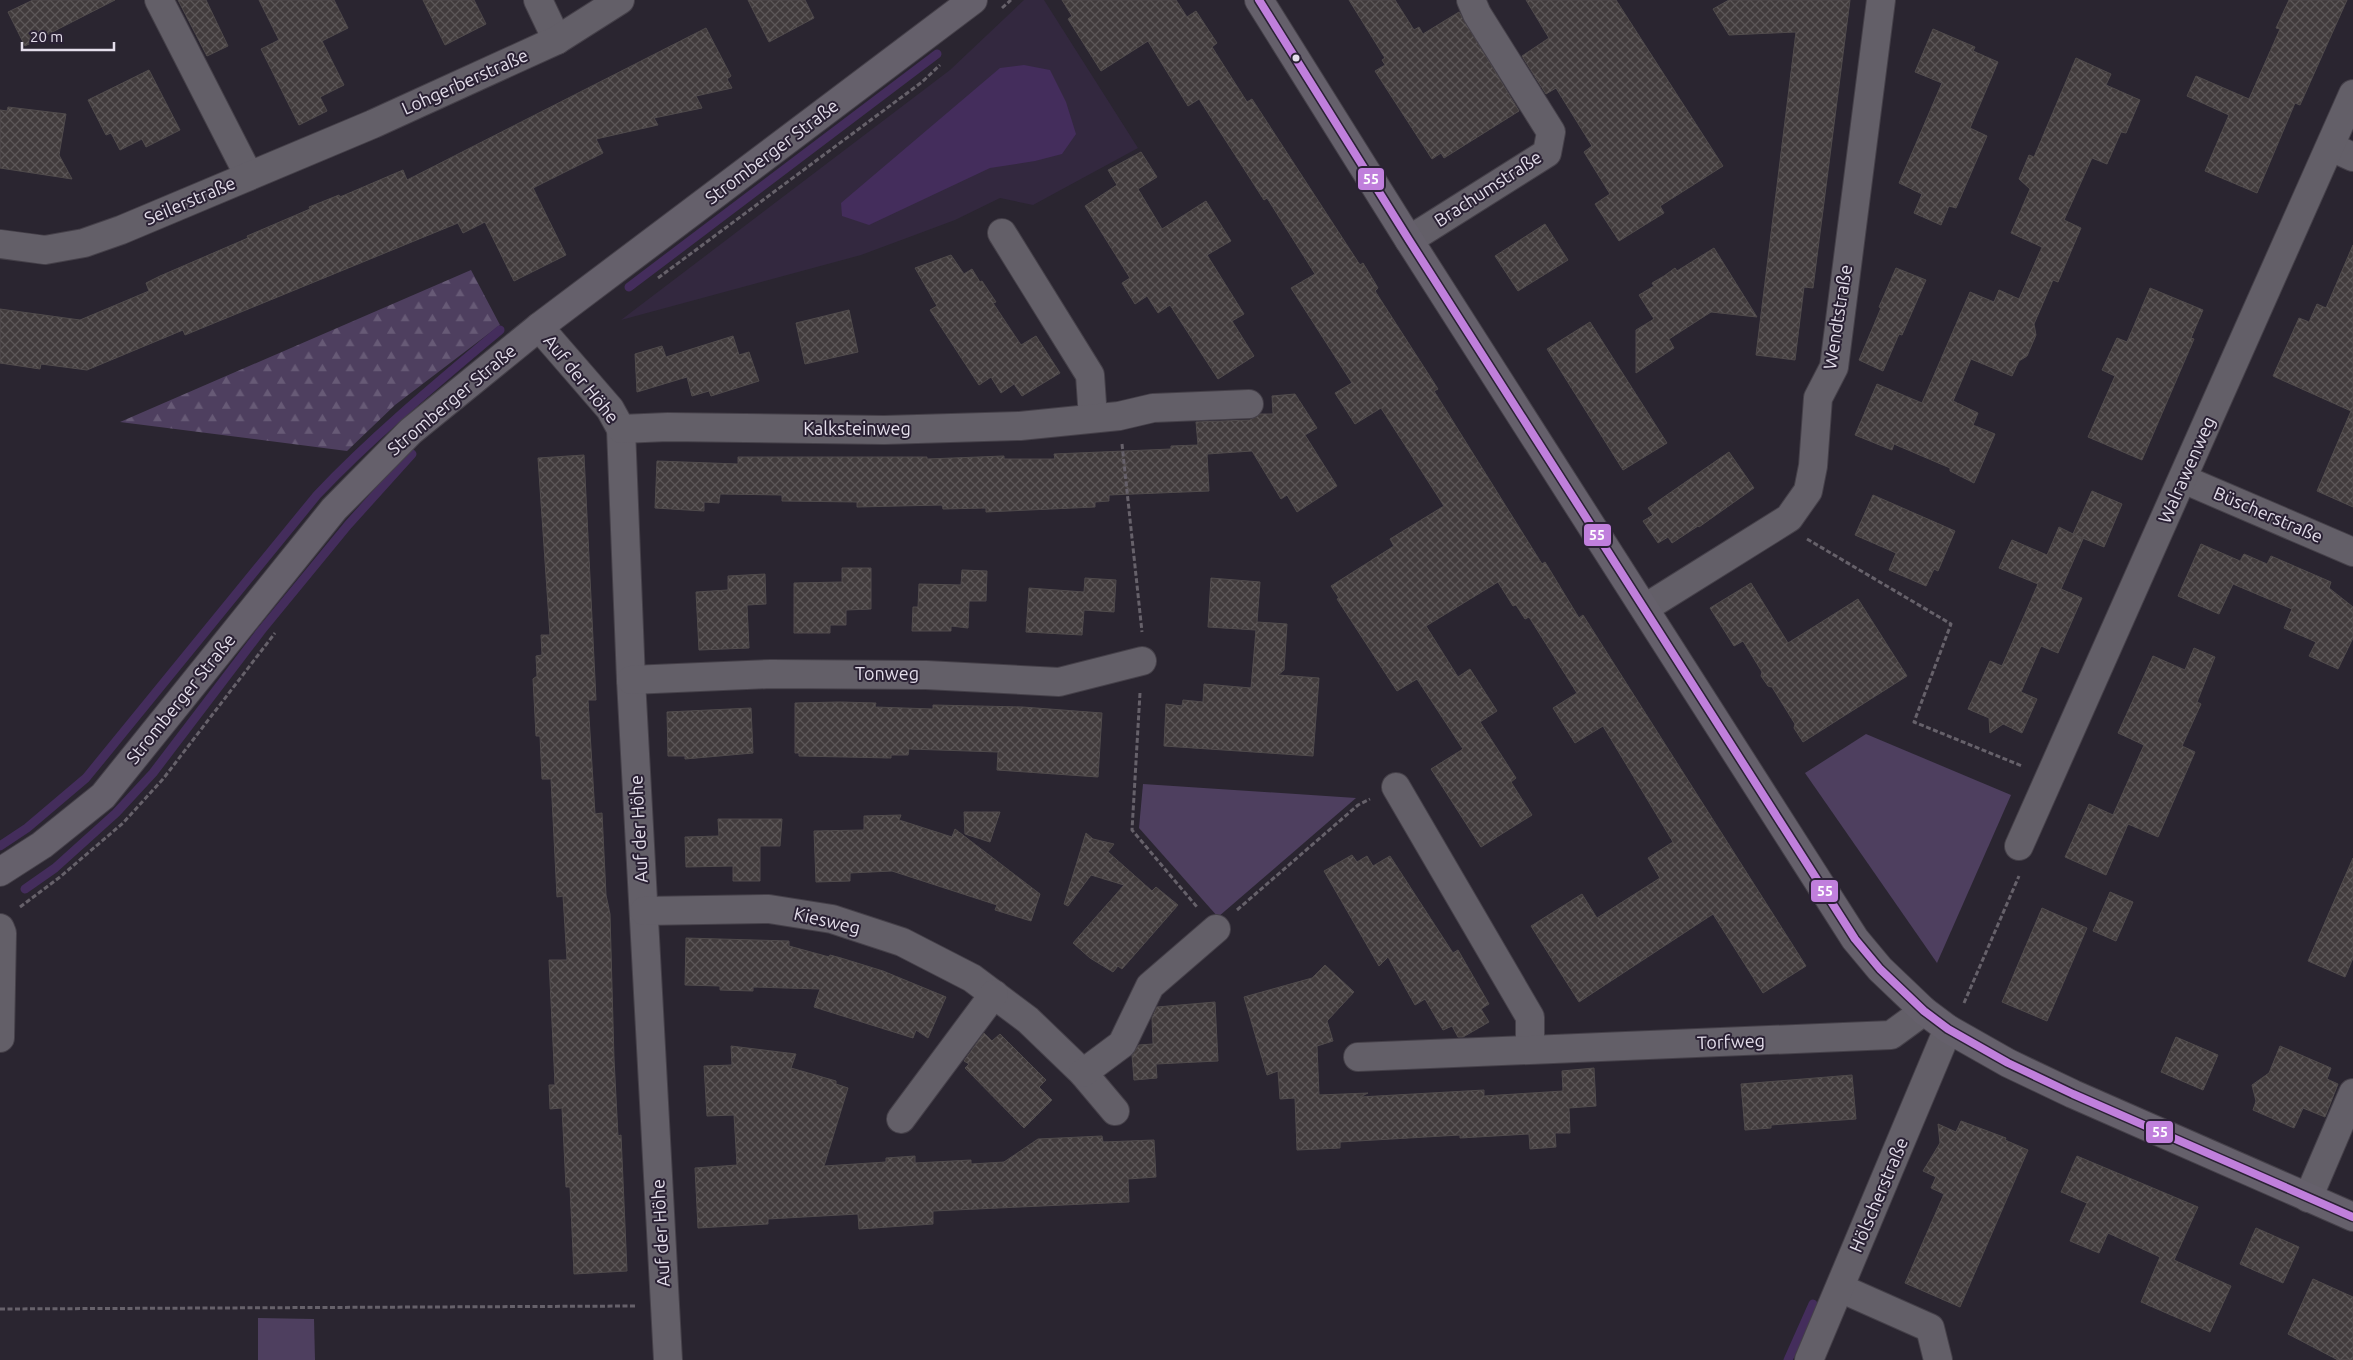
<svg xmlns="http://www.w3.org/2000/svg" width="2353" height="1360" font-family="Ubuntu,sans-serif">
	<defs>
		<pattern id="forest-firs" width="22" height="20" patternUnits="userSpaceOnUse" patternTransform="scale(1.25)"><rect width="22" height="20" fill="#4e3f5f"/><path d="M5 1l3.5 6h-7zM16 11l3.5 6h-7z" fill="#675a76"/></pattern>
		<pattern id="building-cross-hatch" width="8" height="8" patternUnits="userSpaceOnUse" patternTransform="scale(1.25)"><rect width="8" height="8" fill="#413b3c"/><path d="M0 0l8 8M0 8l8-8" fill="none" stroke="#5c5758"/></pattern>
	</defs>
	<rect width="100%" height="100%" fill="#2a2530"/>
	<path fill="#33283f" d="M1024,0h20l94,148 -105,57 -33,-7 -45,22 -94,35 -240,65 329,-250z"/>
	<g fill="#4e3f5f">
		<path d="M1866,734l145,61 -74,168 -132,-190z"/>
		<path d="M1143,784l213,14 -138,119 -79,-89z"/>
		<path d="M258,1318l56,1 1,41h-57z"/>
	</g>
	<path fill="url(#forest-firs)" d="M471,270l29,55 -105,80 -48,46 -227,-29z"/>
	<path fill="#442d5c" d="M1024,65l26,5 16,32 10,32 -14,20 -27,7 -45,7 -121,57 -27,-9 -1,-13 159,-135z"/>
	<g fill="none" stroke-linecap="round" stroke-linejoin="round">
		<g stroke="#442d5c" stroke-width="9">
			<path d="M629,287l308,-233"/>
			<path d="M0,846l27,-18 59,-50 231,-283c57,-60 120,-112 183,-165"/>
			<path d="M25,889l30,-21 61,-55 37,-40 108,-142 87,-106 64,-71"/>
			<path d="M1788,1360l25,-56"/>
		</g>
	</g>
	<g fill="url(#building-cross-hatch)" stroke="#504b4c">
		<path d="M33,0h82l-90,46 -17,-34z"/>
		<path d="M178,0h28l22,46 -21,10z"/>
		<path d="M259,0h75l14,28 -26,13 22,44 -24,12 7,14 -28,14 -38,-76 18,-9z"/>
		<path d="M423,0h51l12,24 -41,21z"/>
		<path d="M748,0h57l9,18 -45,24z"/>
		<path d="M1062,0h114l11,17 9,-6 21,32 -5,4 35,55 5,-3 108,166 3,-2 15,25 -3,3 63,98 -4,2 108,173 3,-2 34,56 4,-3 223,351 -43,27 -50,-79 -134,88 -48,-76 51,-32 15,24 63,-40 -12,-20 25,-16 -70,-116 -28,17 -22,-35 24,-15 -48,-76 -4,2 -9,-14 -3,1 -15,-24 -72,44 32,51 12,-8 27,42 -17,11 36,56 -5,4 21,33 -51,32 -50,-78 32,-20 -46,-70 -20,12 -60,-92 2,-1 -8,-12 63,-40 -4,-7 54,-33 -63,-98 -26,16 -20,-31 17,-10 -61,-95 24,-14 -48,-76 -3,2 -65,-101 -11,7 -40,-65 -47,30 -33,-52 4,-3z"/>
		<path d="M1349,0h46l19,30 5,-3 4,7 36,-22 60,99 -75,47 -3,-5 -9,6 -57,-88 10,-6 -3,-5 3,-2z"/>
		<path d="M1526,0h90l107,166 -63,40 4,7 -45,28 -24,-37 15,-10 -26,-42 8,-6 -36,-58 -10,6 -24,-38 27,-18z"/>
		<path d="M1729,0h121l-37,288 -9,-1 -9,73 -39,-5 40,-323 -67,3 -16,-26z"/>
		<path d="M2289,0h58l-47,105 -5,-2 -38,90 -52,-22 24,-56 -42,-19 9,-20 53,23 31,-70 -4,-1z"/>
		<path d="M706,28l25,48 -4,3 5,9 -36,8 6,12 -48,10 4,7 -62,14 7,14 -70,35 33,67 -52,26 -29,-59 -22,11 -5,-10 -273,112 -2,-5 -96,40 -46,-6 -1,5 -40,-6v-54l80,11 69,-29 -3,-8 14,-7 88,-38 -1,-2 63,-27 -1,-2 30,-12 1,2 63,-27 4,10z"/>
		<path d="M1933,29l42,18 -2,4 25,11 -28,66 17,8 -31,72 -7,-2 -8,19 -27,-12 8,-19 -23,-11 43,-100 -27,-11z"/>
		<path d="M2076,58l35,16 -5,11 34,15 -14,33 -5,-1 -14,32 -15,-6 -28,62 17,8 -23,54 -5,-2 -19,44 2,11 -9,21 -8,5 -7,15 -41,-17 -18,42 25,12 -5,12 22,9 -21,49 -24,-12v-3l-56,-24 -2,6 -37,-15 22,-51 45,19 48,-111 24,10 5,-12 20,9 23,-52 -31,-14 19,-44 -11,-10 10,-24 5,2z"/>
		<path d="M149,70l31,60 -34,17 -4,-8 -22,11 -9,-17 -5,2 -18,-35z"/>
		<path d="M8,107l58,7 -7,41 13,24 -72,-11v-58l7,1z"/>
		<path d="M1141,152l16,25 -19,12 24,40 44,-28 25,40 -24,14 37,59 -12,7 22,35 -36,23 -48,-74 -12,8 -11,-17 -12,8 -13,-21 8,-5 -45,-72 32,-21 -9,-15z"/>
		<path d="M1545,224l23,36 -50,31 -23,-35z"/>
		<path d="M2353,245v262l-36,-16 34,-80 -78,-35 26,-58 10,4 8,-18 9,4z"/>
		<path d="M1714,248l43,69 -46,-5 -42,27 5,9 -38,25v-43l18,-11 -15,-24 15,-9 -2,-3 12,-7 11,-8 2,3z"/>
		<path d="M951,255l13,19 8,-5 8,13 2,-1 14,21 -3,1 28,42 15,-9 24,37 -38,23 -8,-12 -13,9 -10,-16 -12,8 -49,-75 7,-4 -22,-38z"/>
		<path d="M1896,268l30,12 -24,55 -3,-1 -16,37 -24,-11 22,-52 -2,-1z"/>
		<path d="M2150,288l53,22 -12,28 3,1 -52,121 -54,-23 27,-61 -13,-6 15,-32 10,4z"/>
		<path d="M849,310l9,42 -53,12 -9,-41z"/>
		<path d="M1590,322l77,121 -44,27 -76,-121z"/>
		<path d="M733,336l6,19 10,-3 10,29 -48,15 -2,-5 -17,5 -5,-19 -50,15 -2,-38 27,-8 4,11z"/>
		<path d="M1295,394l22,34 -12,7 32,51 -40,26 -10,-17 -6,4 -29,-48 -45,3 2,37 -100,4v6l-14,1v5l-109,5v-4l-43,1 -1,-4 -85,2v-5l-75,-1v-6l-62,-1 -1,9 -15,-1v9l-49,-3 2,-47 81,3v-7h189v2l77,-3v3h51l-1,-5 117,-5v-3l27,-1 -2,-23 54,-2 10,-6h13l-1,-18z"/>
		<path d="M1729,452l25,36 -55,39 -1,-1 -26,17 -4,-6 -10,6 -15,-22 10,-6 -5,-7z"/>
		<path d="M584,455l12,245h-8l7,114 7,-1 4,82 4,19 4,145 4,77 3,-1 6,136 -53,3 -4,-87h-4l-4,-79 -12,1 -1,-24h6l-6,-125h18l-4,-64 -6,1 -6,-118h-9l-2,-43h-4l-3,-57 4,-3 -1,-20 6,-1 -1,-20h9l-12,-177z"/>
		<path d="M2092,491l30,13 -18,43 -31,-13z"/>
		<path d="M1873,495l82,36 -17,40 -4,-2 -8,17 -37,-16 7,-17 -41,-18z"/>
		<path d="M2059,527l24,12 -22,50 21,9 -24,55 -17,-7 -20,46 16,7 -15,34 -19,-9 -13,9 -1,-15 -21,-9 22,-48 12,5 36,-82 -39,-16 13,-28 35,15z"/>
		<path d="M2201,544l39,17 4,-7 23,10 4,-8 60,26 -2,6 24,19v31l-15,31 -29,-13 7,-14 -32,-14 8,-19 -59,-25 -14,30 -41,-18z"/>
		<path d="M842,568h29v41l-25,1v15h-16v8h-36v-50l48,-1z"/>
		<path d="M962,570l25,1 -1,30h-17l-1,27 -17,-2v5h-39l1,-24h5l1,-23 42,1z"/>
		<path d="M765,574l1,30 -19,1 2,43 -50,2 -3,-58 32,-2v-14z"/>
		<path d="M1085,578l31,2 -2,32 -30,-2 -2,25 -56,-3 3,-44 55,4z"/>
		<path d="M1211,578l49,4 -3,40 30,2 -3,46 -6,5 41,3 -6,78 -149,-10 2,-42 16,2 1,-6 20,2 1,-18 47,4 5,-58 -48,-3z"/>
		<path d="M1751,583l37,60 70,-44 49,77 -104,66 -9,-14 1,-4 -23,-37 -4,-1 -7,-10 1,-4 -19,-31 -9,5 -24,-38z"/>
		<path d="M2194,648l21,9 -18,45 4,2 -19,42 13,6 -37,85 -30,-13 -22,51 -41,-18 24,-53 24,11 31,-70 -26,-12 35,-77 32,14z"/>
		<path d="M840,702l36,1 -1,4 58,2v-4l90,2 79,6 -4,64 -101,-7 1,-18 -89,-3 -1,6h-17v3l-92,-2v-3h-4v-50z"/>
		<path d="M751,708l2,45 -68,6v-3h-17l-1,-44z"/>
		<path d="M964,812h36l-10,30 -25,-8z"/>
		<path d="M901,815l-2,5 53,17 3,-8 85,65 -9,27 -36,-11 2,-5 -105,-34 -42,2v8l-34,1 -2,-51 50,-1v-14z"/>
		<path d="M718,819h64l-2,27h-20v35h-27v-15l-47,1 -1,-30 34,-1z"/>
		<path d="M1086,833l7,6 21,5 -6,8 44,39 4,-4 22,18 -56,64 -4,-3 -5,6 -23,-14 -17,-15 51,-58 -33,-10 -23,31 -4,-2z"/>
		<path d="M1352,855l5,7 10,-6 6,10 17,-10 63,97 5,-3 31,54 -8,5 8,13 -26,15h-5l-6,-11 -9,4 -18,-31 -10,6 -27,-48 -9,9 -55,-95z"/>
		<path d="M2353,858v100l-8,19 -37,-16z"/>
		<path d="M2110,892l23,10 -17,39 -23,-10z"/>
		<path d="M2042,908l45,20 -40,93 -45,-19z"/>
		<path d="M686,938l103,3v5l40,11 1,-2 11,3 42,13 63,26 -18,41 -12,-8 -3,8 -99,-31 6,-18 -67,-2v4l-33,-1v-4l-35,-1z"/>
		<path d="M1325,965l29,27 -27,29 6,20 -16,5 2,49 49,-2 -8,4 124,-7v6l79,-5 -1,-20 32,-3 2,38 -27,2 1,25h-15l1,14 -26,2 -1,-15 -69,4v-3l-120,7v6l-43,2 -2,-52 -15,1 -2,-28 -11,4 -23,-78 68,-19z"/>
		<path d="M1215,1002l3,59 -62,3 1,14 -23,2 -2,-25 7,-10 14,-1 -1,-26 5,-11z"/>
		<path d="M984,1033l8,8 8,-7 46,46 -7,7 13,13 -28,28 -59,-60 4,-4 -5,-3z"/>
		<path d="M2176,1037l42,18 -15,35 -42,-18z"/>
		<path d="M731,1046l65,8 -5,14 45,13v3l12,4 -24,78 62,-4v-4l29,-2v7l56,-3v4l33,-2 34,-23 64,-3 1,6 51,-2 2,37 -28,2 1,23 -196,9v13l-74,5 -1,-15 -90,5v5l-70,4 -3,-60 42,-3 -3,-50 -27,1 -3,-50 28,-1z"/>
		<path d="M2280,1046l51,22 -4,11 11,5 -13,33 -22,-9 -9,20 -41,-18 3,-9 -4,-16 17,-12z"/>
		<path d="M1852,1075l4,44 -85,6v3l-26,2 -4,-46z"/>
		<path d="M1961,1121l45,17 -1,2 23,10 -68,157 -55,-24 39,-89 -13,-6 5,-11 -13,-6 17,-28 -2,-19 18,8z"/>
		<path d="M2077,1156l121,51 -24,53 57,26 -21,46 -69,-30 19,-45 -52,-24 -9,20 -29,-12 17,-38 -26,-11z"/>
		<path d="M2256,1228l43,19 -16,36 -43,-19z"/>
		<path d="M2313,1279l40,18v63h-15l-50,-26z"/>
	</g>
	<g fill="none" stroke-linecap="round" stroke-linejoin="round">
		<g stroke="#454049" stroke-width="30">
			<g id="minor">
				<path d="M159,0l90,176"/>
				<path d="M538,0l19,40"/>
				<path d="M2331,147l22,10"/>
				<path d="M1002,233l88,142 3,43"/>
				<path d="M1409,240l138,-87 4,-21 -74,-118 -6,-14"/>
				<path d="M0,244l45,6 39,-7 37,-13 252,-106 184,-84 63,-40"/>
				<path d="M539,327l71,82 11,20 10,251 37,680"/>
				<path d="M621,429l47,-2 216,3 136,-4 99,-10 34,-8 96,-4"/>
				<path d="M2183,479l170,73"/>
				<path d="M1645,608l144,-90 19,-27 5,-25 5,-68 16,-31 47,-367"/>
				<path d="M631,680l140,-6 155,1 133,7 83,-21"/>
				<path d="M1396,787l134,230v31"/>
				<path d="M2019,846l334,-752"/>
				<path d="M644,911l125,-2 63,10 70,23 70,36 56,42 55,53 32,38"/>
				<path d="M0,928l2,5 -2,105"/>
				<path d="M1358,1057l533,-22 33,-24"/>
				<path d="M1083,1073l39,-29 28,-58 66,-57"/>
				<path d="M901,1119l93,-125"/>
				<path d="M2308,1198l45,-105"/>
				<path d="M1840,1288l90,40 8,32"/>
				<path d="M1809,1360l139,-331"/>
			</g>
		</g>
		<g stroke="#454049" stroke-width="30">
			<g id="major">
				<path d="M1259,0l150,240 446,699 25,30 44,42 24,18 60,34 65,31 280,123"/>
				<path d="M0,872l42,-27 61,-49 231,-287 77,-78 128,-104 434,-327"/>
			</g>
		</g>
		<g stroke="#66616a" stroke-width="3" stroke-dasharray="5 2.5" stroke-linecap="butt">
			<path d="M1002,8l9,-8"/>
			<path d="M658,278l264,-196 18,-17"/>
			<path d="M1122,444l20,188"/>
			<path d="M1807,539l144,85 -37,98 108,44"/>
			<path d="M1140,693l-8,137 65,77"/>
			<path d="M20,907l40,-30 63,-54 40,-44 112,-146"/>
			<path d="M1237,910l121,-105 12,-6"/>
			<path d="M1964,1003l55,-127"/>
			<path d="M0,1309l637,-3"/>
		</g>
		<use href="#minor" stroke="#635f68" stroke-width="28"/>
		<use href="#major" stroke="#65606b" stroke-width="28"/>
		<g stroke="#2a2134" stroke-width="11">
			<path id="bus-1" d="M1259,0l150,240 446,699 25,30 44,42 24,18 60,34 65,31 280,123"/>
		</g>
		<use href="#bus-1" stroke="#c07fdc" stroke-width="8"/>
	</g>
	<circle fill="#e4deeb" stroke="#2a2134" stroke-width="2" cx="1296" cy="58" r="4.5"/>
	<g text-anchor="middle" stroke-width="4" stroke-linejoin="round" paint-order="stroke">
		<g font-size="18" fill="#e4deeb" stroke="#2a2134">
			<text transform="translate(465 82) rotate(-24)" y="6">Lohgerberstraße</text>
			<text transform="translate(772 152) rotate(-37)" y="6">Stromberger Straße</text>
			<text transform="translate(1488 189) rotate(-33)" y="6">Brachumstraße</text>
			<text transform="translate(190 201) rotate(-23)" y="6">Seilerstraße</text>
			<text transform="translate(1838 317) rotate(-81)" y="6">Wendtstraße</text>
			<text transform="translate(581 379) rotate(51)" y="6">Auf der Höhe</text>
			<text transform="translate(452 400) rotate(-40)" y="6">Stromberger Straße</text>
			<text x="857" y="435">Kalksteinweg</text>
			<text transform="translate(2187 470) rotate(-66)" y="6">Walrawenweg</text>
			<text transform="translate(2268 515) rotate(23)" y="6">Büscherstraße</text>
			<text x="887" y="680">Tonweg</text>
			<text transform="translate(181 699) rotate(-51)" y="6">Stromberger Straße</text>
			<text transform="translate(639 829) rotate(-93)" y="6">Auf der Höhe</text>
			<text transform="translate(827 921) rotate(13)" y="6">Kiesweg</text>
			<text transform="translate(1731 1042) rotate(-2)" y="6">Torfweg</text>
			<text transform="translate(1879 1195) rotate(-67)" y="6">Hölscherstraße</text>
			<text transform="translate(661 1233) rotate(-93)" y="6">Auf der Höhe</text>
		</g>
	</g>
	<g stroke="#2a2134" stroke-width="2">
		<rect x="1357" y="167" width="28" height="24" rx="5" fill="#c07fdc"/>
		<rect x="1583" y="523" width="29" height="24" rx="5" fill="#c07fdc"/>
		<rect x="1810" y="879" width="29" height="24" rx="5" fill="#c07fdc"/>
		<rect x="2145" y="1120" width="29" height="24" rx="5" fill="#c07fdc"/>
	</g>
	<g font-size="14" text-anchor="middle" font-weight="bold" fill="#fff">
		<text x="1371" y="184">55</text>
		<text x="1597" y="540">55</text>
		<text x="1825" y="896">55</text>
		<text x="2160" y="1137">55</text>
	</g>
	<path d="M22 42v8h92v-8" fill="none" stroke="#e4deeb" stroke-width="2.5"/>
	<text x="30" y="42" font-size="15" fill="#e4deeb" stroke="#2a2134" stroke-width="4" paint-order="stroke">20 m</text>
</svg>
